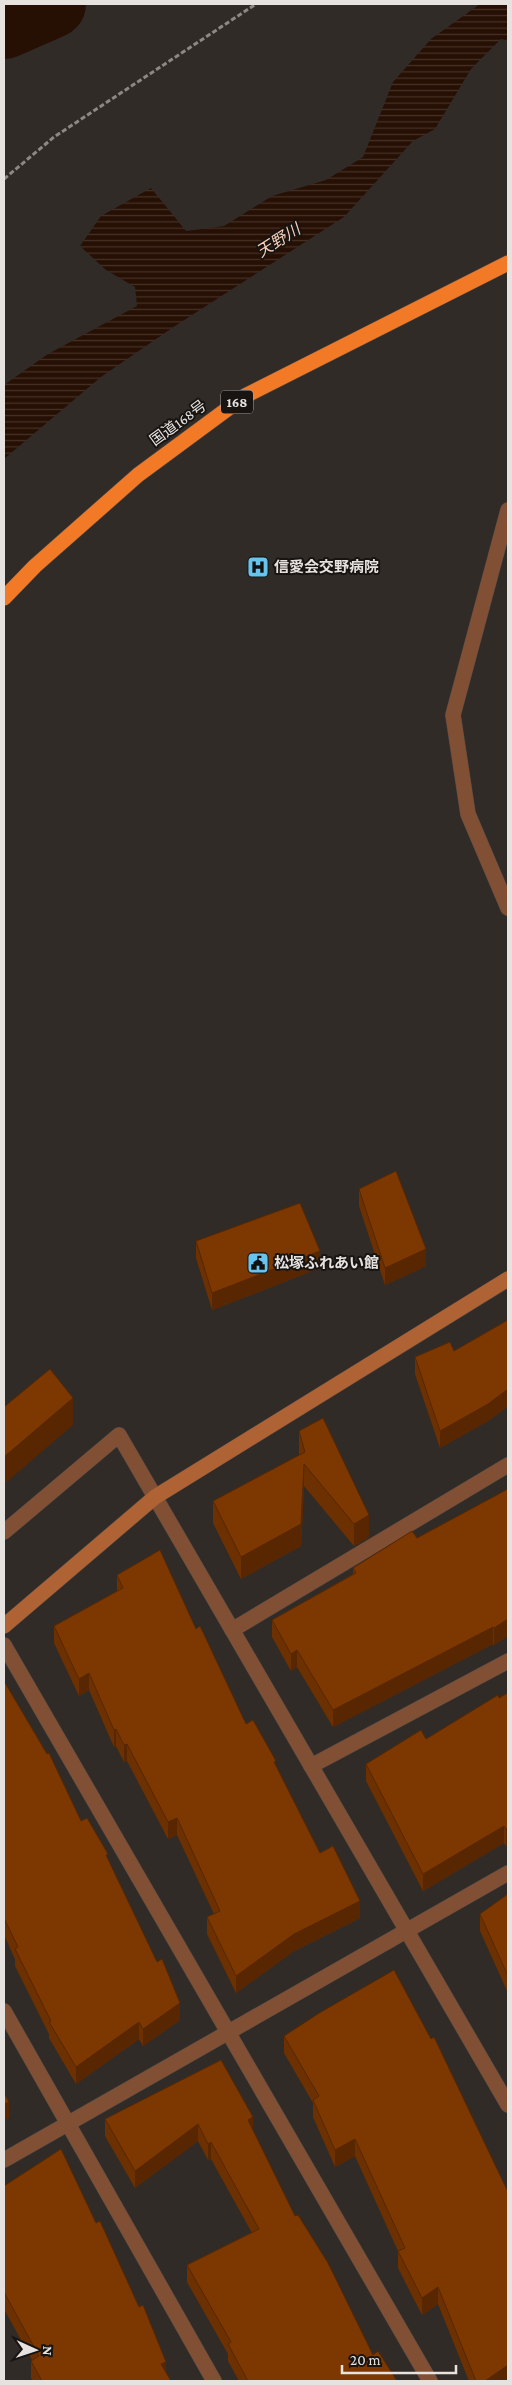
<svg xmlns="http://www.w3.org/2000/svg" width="512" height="2385" font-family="'Crimson Pro','Noto Sans JP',serif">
	<defs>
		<pattern id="water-rules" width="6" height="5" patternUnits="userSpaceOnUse" patternTransform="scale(1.25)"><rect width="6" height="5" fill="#260f03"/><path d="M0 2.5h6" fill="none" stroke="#463227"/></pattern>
	</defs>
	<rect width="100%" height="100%" fill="#312b27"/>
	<path fill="url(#water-rules)" d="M480,4h28v37l-7,-2 -30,30 -36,60 -22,12 -69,76 -169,109 -74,51 -97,82v-74l44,-31 89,-48 -2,-19 -29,-17 -26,-24 21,-30 50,-28 35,43 38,-5 48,-30 54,-16 37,-23 30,-75 38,-43z"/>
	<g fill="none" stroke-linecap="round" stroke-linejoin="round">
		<path stroke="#260f03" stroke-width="68" d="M4,25l48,-21"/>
		<g stroke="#4e4845" stroke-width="16">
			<g id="street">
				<path d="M508,510l-55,205 15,99 40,94"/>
				<path d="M4,1532l115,-97 389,670"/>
				<path d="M232,1630l276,-165"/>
				<path d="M4,1645l426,736"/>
				<path d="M311,1766l197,-105"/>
				<path d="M4,2011l210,370"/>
				<path d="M4,2160l504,-287"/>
			</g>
		</g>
		<g stroke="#4e4845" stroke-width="16">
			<path id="secondary" d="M4,1626l151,-129 353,-218"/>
		</g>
		<g stroke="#4e4845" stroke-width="16">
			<path id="highway" d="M4,598l31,-32 103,-91 107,-79 263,-133"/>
		</g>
		<path stroke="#8d8885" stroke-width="3" stroke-dasharray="5 2.5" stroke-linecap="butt" d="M4,179l50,-42 202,-133"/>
		<use href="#street" stroke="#815034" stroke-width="15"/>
		<use href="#secondary" stroke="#af6233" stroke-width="15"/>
		<use href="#highway" stroke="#f27a27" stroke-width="15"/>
	</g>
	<g fill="#6c3001">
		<path d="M359,1189l67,77 -41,19 -26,-79z"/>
		<path d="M196,1241l124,27 -108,42 -16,-52z"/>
		<path d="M508,1320v86l-20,15 -48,27 -25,-74v-17l39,-6z"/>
		<path d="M299,1431l70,106 -15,9 -50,-60 -3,60 -60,33 -28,-56v-22l86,-46z"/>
		<path d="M508,1489v147l-14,9 -1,-1 -160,83 -36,-60 -6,4 -19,-34v-17l81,-46v-6l64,-30z"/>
		<path d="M117,1575l79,54 50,95 30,42 44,87 40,65 -66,33 -58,42 -29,-59v-17l7,-3 -37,-79 -9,4 -41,-78 -3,1 -8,-16 -2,1 -25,-57 -10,6 -25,-53v-17l63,-35z"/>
		<path d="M4,1681l77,140 27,38 72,161 -37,26 -4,-7 -63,45 -27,-46v-4l-34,-68v-7l-11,-24z"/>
		<path d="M508,1693v152l-2,1 -2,-3 -81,48 -57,-110v-17l60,-25z"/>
		<path d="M508,1894v99l-28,-62v-17z"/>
		<path d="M321,2012l187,369h-39l-31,-77 -16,11 -24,-47v-17l-43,-95 -20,11 -22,-50v-14l-29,-50v-17z"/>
		<path d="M221,2060l32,70 42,86 78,139 24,26h-158l-11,-20v-7l-41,-72v-17l65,-32 -41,-74 -3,1 -10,-19 -63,47 -30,-52v-17z"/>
		<path d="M4,2186l162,188 5,7h-138l-2,-3v-17l1,-1 -28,-51z"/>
	</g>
	<g fill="#582701">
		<path d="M426,1249v17l-41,19v-17z"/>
		<path d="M320,1251v17l-108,42v-17z"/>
		<path d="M508,1389v17l-20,15 -48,27v-17z"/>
		<path d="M73,1398v27l-69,59v-27z"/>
		<path d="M304,1464v22l-3,60 -60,33v-22z"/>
		<path d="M369,1515v22l-15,9v-22z"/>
		<path d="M508,1619v17l-14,9v-17z"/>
		<path d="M493,1627v17l-160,83v-17z"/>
		<path d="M297,1650v17l-6,4v-17z"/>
		<path d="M89,1673v17l-10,6v-17z"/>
		<path d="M116,1729v17l-2,1v-17z"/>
		<path d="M127,1744v17l-3,1v-17z"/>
		<path d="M177,1818v17l-9,4v-17z"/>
		<path d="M504,1826v17l-81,48v-17z"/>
		<path d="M508,1828v17l-2,1v-17z"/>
		<path d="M360,1901v17l-66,33 -58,42v-17l58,-42z"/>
		<path d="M180,2003v17l-37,26v-17z"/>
		<path d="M139,2022v17l-63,45v-17z"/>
		<path d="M9,2102v16l-5,3v-17z"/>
		<path d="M253,2117v17l-5,-14z"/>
		<path d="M198,2124v17l-63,47v-17z"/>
		<path d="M355,2139v17l-20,11v-17z"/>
		<path d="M211,2142v17l-3,1v-16z"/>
		<path d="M438,2287v17l-16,11v-17z"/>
		<path d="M166,2362v17l-5,-15z"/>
		<path d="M508,2365v16h-23z"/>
	</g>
	<g fill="#7d3801" stroke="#582701">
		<path d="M396,1171l30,78 -41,19 -26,-79z"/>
		<path d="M300,1203l20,48 -108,42 -16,-52z"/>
		<path d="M508,1320v69l-20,15 -48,27 -25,-74 35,-15 4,9z"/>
		<path d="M50,1369l23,29 -69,59v-50z"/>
		<path d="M323,1418l46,97 -15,9 -50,-60 -3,60 -60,33 -28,-56 92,-49 -6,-21z"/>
		<path d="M508,1489v130l-14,9 -1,-1 -160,83 -36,-60 -6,4 -19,-34 84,-47 -3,-5 59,-37 5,7z"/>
		<path d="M160,1550l36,79 4,-3 46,98 7,-4 23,41 -2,1 46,91 13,-7 27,55 -66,33 -58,42 -29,-59 13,-6 -43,-93 -9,4 -41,-78 -3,1 -8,-16 -2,1 -25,-57 -10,6 -25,-53 69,-38 -6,-13z"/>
		<path d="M4,1681l43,73 2,-1 32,68 6,-3 21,36 -2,1 51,107 5,-3 18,44 -37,26 -4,-7 -63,45 -27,-45 2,-1 -36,-72 3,-2 -14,-29z"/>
		<path d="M508,1693v135l-2,1 -2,-3 -81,48 -57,-110 55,-34 5,9 72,-44 1,3z"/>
		<path d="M508,1894v82l-28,-62z"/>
		<path d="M394,1970l37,69 3,-2 74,155v173l-23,16h-9l-38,-94 -16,11 -24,-47 7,-3 -50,-109 -20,11 -22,-50 6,-4 -35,-60 37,-24z"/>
		<path d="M221,2060l32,57 -5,3 47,96 3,-1 30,48 45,92 5,-4 19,30h-149l-20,-37 3,-2 -44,-77 72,-36 -48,-87 -3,2 -10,-20 -63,47 -30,-52z"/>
		<path d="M4,2093l5,9 -5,2z"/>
		<path d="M61,2149l35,74 4,-2 39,86 4,-2 23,57 -5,2 10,17h-129l-11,-20 8,-5 -35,-64v-106z"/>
	</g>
	<defs>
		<g id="hospital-square" transform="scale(1.125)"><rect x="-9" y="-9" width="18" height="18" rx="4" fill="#66c4ef" stroke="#171412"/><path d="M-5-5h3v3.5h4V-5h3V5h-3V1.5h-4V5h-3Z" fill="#111"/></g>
		<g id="civic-square" transform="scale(1.125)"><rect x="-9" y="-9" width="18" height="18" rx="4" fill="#66c4ef" stroke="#171412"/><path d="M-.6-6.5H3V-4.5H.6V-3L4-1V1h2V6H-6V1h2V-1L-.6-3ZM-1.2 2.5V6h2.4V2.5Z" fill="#111"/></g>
	</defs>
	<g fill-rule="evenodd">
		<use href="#hospital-square" x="258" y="567"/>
		<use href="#civic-square" x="258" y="1263"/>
	</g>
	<g text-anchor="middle" stroke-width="4" stroke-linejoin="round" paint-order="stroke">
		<rect fill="#171412" stroke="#a8a4a2" stroke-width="1" x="221" y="390.5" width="32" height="23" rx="4"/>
		<g font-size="14" font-weight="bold" fill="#e6e2e0">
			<text x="237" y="407">168</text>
		</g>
		<g font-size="15" fill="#e6e2e0" stroke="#171412">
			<text transform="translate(178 423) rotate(-36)" y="5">国道168号</text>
		</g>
		<g font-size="15" font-weight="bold" fill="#e6e2e0" stroke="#171412" text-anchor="start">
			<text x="274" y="572">信愛会交野病院</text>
			<text x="274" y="1268">松塚ふれあい館</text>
		</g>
		<g font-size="16" font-style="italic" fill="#f9cfb8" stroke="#171412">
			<text transform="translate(278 240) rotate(-32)" y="6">天野川</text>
		</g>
	</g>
	<rect width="512" height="2385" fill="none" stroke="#e6e2e0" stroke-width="10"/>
	<g transform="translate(35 2350) rotate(93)" stroke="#171412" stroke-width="4" paint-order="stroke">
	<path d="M0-4L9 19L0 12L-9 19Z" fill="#e6e2e0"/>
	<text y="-8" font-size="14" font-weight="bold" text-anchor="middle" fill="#e6e2e0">N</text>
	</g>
	<path d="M342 2365v8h114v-8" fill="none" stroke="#e6e2e0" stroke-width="2.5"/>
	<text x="350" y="2365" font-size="15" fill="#e6e2e0" stroke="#171412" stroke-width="4" paint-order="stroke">20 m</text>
</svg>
